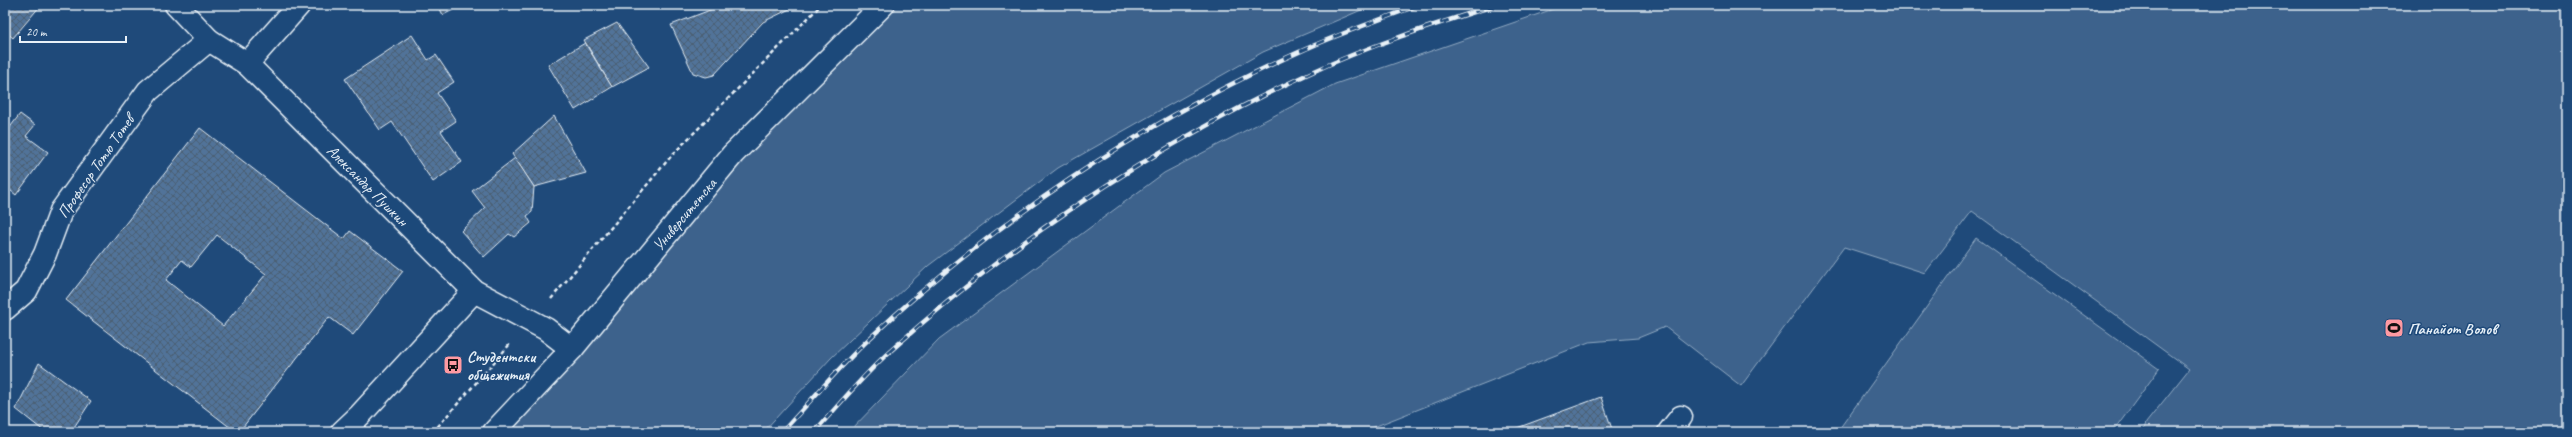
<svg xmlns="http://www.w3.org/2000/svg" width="2572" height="437" font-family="Caveat,sans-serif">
	<defs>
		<pattern id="building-cross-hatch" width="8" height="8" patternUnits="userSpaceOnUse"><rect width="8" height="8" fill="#517399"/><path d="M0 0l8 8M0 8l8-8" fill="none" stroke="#4c5e72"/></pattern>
	</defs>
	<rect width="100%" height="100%" fill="#1f4a7a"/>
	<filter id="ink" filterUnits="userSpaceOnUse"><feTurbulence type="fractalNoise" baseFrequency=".025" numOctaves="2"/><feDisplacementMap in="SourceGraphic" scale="8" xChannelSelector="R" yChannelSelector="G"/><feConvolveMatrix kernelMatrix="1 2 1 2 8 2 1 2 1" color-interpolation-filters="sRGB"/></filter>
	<g filter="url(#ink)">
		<g fill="#3c628c" stroke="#92aac2">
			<path d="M883,5h490l-110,47 -205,116 -130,98 -97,92 -68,74h-269z"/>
			<path d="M1565,5h1002v427h-424l3,-9 43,-54 -217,-158 -47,62 -81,-26 -103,139 -76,-59 -27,11 -49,4 -228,90h-512l90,-93 225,-166 171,-89z"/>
			<path d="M1976,238l183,131 -46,63h-276z"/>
		</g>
		<g fill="url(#building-cross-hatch)" stroke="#e8f1f8" fill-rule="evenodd">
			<path d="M5,5h36l-28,33 -8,-7z"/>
			<path d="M438,5h25l-20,10z"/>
			<path d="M723,5h75l-35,17 -49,53 -8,2 -13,-4 -22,-48z"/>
			<path d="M617,23l32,44 -37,20 -28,-47z"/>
			<path d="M412,35l16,25 8,-5 18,27 -17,11 19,28 -15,10 21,31 -29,20 -41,-60 -12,8 -35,-51z"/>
			<path d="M585,43l27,44 -37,23 -27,-45z"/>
			<path d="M20,114l15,11 -9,11 22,16 -32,43 -11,-9v-52z"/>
			<path d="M554,116l32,57 -52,14 -22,-33z"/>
			<path d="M200,128l144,111 6,-8 53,40 -50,64 -24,-18 -90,115h-3l-170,-132zM217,235l49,39 -43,52 -57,-46 16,-20 9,7z"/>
			<path d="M515,158l19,29 -2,25 -5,4 4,7 -17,14 -5,-3 -25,23 -23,-26 24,-23 -13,-17z"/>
			<path d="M39,363l52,38 -20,31h-26l-29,-23z"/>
			<path d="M1601,397l12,35h-107z"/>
		</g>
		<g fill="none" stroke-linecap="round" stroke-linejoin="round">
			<g stroke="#e8f1f8" stroke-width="25">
				<g id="minor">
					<path d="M176,5l33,35 38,24 227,227 72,38 26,20"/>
					<path d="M247,64l52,-59"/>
					<path d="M5,309l21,-18 19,-37 16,-43 87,-120 61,-51"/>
					<path d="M342,432l18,-17 114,-124"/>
					<path d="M494,432l78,-83 161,-195 150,-149"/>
					<path d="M1669,432l12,-15"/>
				</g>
			</g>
			<g stroke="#e8f1f8" stroke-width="2.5" stroke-dasharray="4 3" stroke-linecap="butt">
				<path d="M551,299l122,-145 148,-149"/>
				<path d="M433,432l77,-88"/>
			</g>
			<use href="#minor" stroke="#1f4a7a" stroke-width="22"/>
			<g stroke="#e8f1f8" stroke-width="4.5">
				<g id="rail">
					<path d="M782,432c29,-31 57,-65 88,-94 123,-116 274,-217 429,-286 39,-18 80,-32 120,-47"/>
					<path d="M814,432c24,-26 47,-54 73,-78 126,-114 267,-208 421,-280 60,-28 125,-49 188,-69"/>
				</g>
			</g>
			<use href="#rail" stroke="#1f4a7a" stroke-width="3" stroke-dasharray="9" stroke-linecap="butt"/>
		</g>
	</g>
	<defs>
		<g id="stadium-square" transform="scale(1)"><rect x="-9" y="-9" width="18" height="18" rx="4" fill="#ff9aa2" stroke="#1f4a7a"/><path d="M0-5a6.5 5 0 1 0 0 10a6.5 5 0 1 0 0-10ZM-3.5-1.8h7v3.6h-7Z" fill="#111"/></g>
		<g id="bus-square" transform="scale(1)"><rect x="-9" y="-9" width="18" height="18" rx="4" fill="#ff9aa2" stroke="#1f4a7a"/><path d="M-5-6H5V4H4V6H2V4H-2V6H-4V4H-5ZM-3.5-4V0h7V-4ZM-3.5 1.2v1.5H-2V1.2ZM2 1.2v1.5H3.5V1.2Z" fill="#111"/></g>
	</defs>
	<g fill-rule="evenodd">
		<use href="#stadium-square" x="2394" y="328"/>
		<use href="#bus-square" x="453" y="365"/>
	</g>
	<g text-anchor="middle" stroke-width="3" stroke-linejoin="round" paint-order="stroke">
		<g font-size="16" fill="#e8f1f8" stroke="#1f4a7a">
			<text transform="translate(95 166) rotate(-55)" y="6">Професор Тотю Тотев</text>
			<text transform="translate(368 185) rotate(45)" y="6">Александър Пушкин</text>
			<text transform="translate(684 214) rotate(-50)" y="6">Университетска</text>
		</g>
		<g font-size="16" font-weight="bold" fill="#e8f1f8" stroke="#1f4a7a" text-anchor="start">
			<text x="2408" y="334">Панайот Волов</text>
			<text x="467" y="362">Студентски<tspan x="467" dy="18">общежития</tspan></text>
		</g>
	</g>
	<rect width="2572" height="437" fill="none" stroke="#1f4a7a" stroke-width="20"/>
	<rect x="10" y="10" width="2552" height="417" fill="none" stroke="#e8f1f8" stroke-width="1.5" filter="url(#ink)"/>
	<path d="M20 36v6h106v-6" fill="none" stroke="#e8f1f8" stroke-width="2"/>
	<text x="26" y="36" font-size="12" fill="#e8f1f8" stroke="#1f4a7a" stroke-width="3" paint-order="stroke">20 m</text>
</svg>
